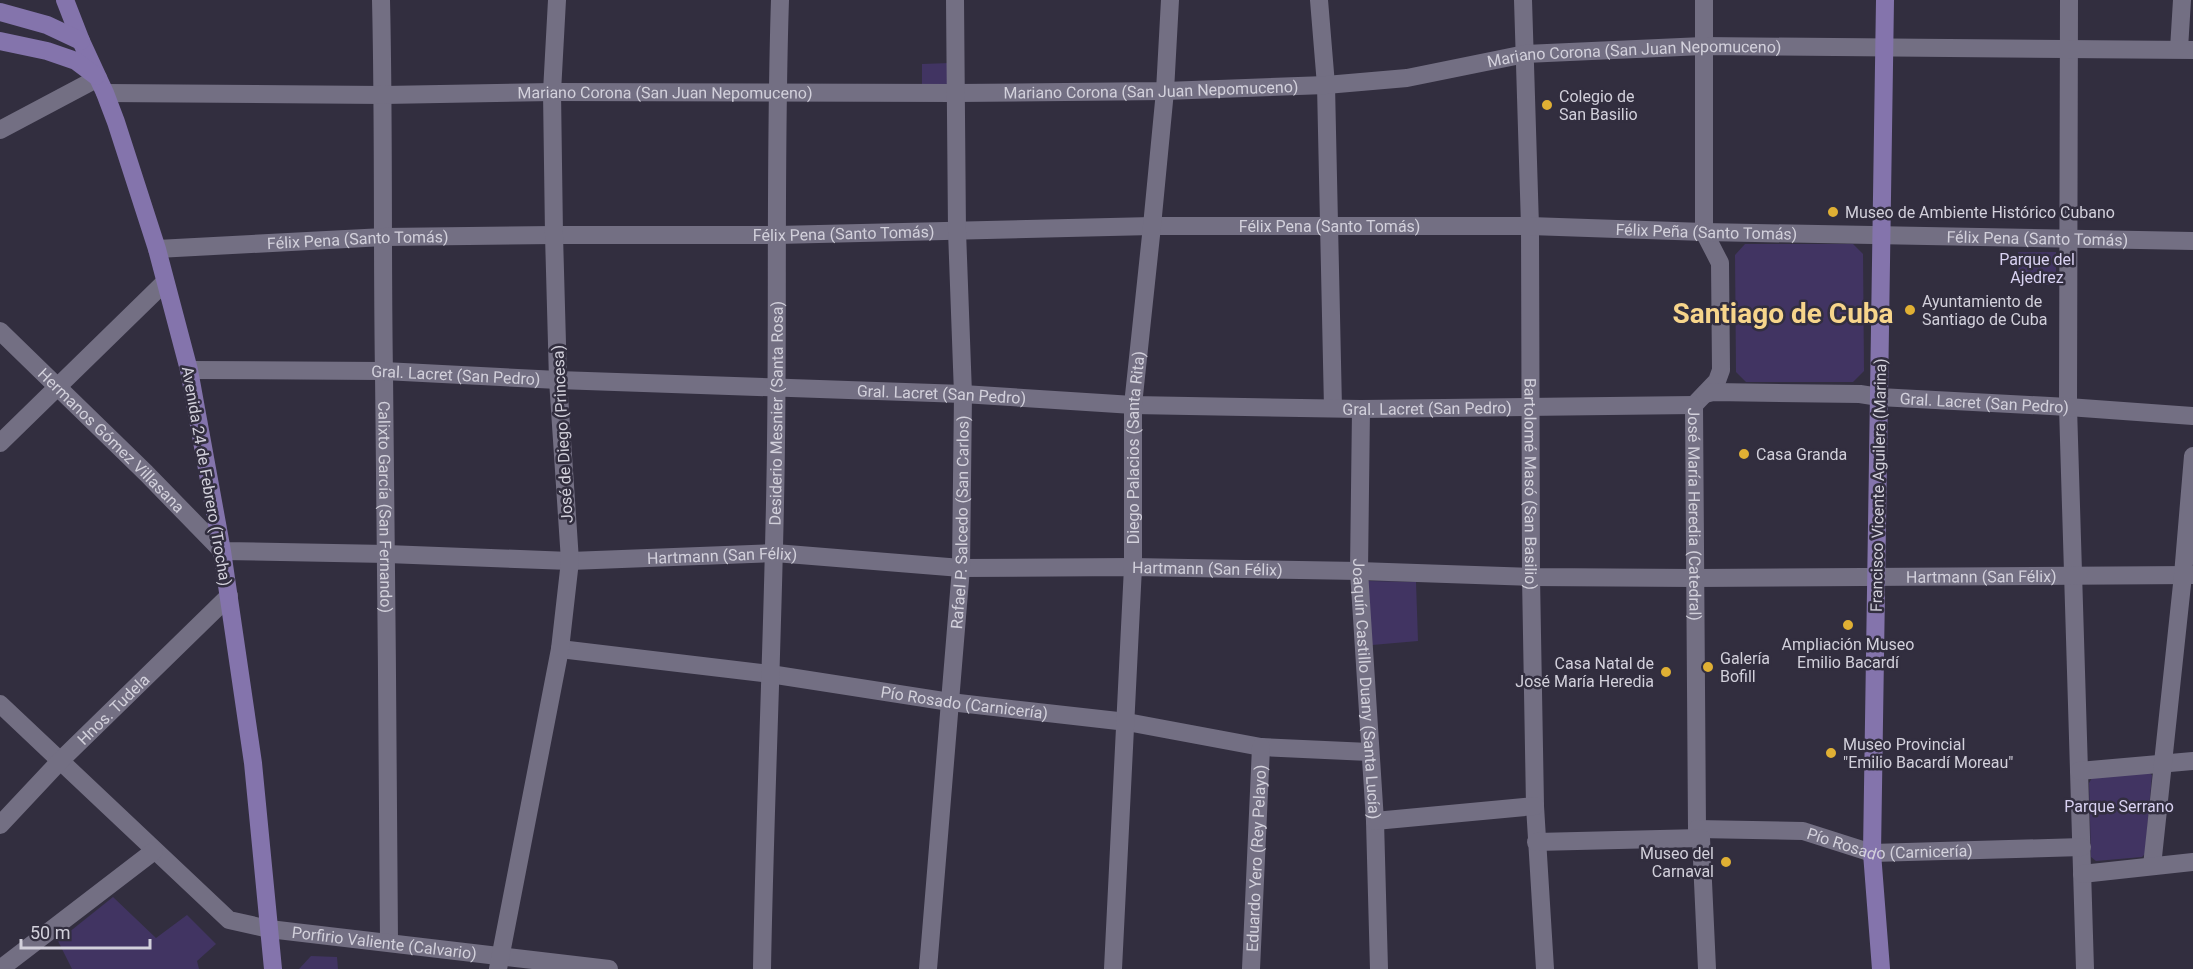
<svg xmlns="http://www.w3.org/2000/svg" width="2193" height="969" font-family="Roboto,sans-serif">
	<rect width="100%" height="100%" fill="#322e3f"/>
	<g fill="#413462">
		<path d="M950,63l1,23h-29v-22z"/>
		<path d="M1745,244h108l10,10 1,117 -11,11h-107l-10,-10 -1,-117z"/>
		<path d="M2018,252h38v33l-37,-1z"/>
		<path d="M1367,581l49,1 2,59 -46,4z"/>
		<path d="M2148,772l4,3 -7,79 -3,3 -46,4 -5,-4 -2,-74 3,-5z"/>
		<path d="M113,897l43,41 31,-23 29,29 -19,17 2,8h-127l-14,-28z"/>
		<path d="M311,956l26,1 1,12h-39z"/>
	</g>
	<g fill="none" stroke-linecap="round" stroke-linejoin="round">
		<g stroke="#736f83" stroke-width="18">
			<path id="s1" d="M381,0c3,125 1,249 3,374 2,189 4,379 5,568"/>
			<path d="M1319,0l7,85 7,323"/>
			<path id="s2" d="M1523,0l7,226 1,351 4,229 10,163"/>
			<path id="s3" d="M1704,0v232l16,31 1,107 -4,11 -23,24 3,424 4,9 6,131"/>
			<path d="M2069,0l-1,407 17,562"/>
			<path d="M2179,49l3,-49"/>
			<path id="s4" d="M105,93l279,2 168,-3 405,1 208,-2 161,-6 81,-7 118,-24 178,-8 490,4"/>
			<path d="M0,130l98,-52"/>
			<path id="s5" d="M157,249l227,-12 170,-2h223l375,-9h378l174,6 489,9"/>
			<path id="s6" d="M0,331l146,142 76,78 165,3 183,7 205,-8 186,15 172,-1 226,4 172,6 164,1 498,-3"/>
			<path id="s7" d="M189,370l195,1 174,9 405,14 170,11 228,4 333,-4"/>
			<path id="s8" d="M1705,394l8,-2 147,2 19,3 189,10 125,9"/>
			<path id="s9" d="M1361,409l-2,162 16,250 4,148"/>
			<path d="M0,443l165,-161"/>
			<path id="s10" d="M560,649l210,25 180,28 177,20 134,25 108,5"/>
			<path id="s11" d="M0,704l229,216 40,9 340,40"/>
			<path d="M2079,771l114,-10"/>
			<path d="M1375,821l160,-15"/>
			<path id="s12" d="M0,825l60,-64 169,-165"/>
			<path id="s13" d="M1697,829l106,2 69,22 210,-6"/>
			<path d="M1536,842l165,-4"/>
			<path d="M2152,866l31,-291 10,-119"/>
			<path d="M2082,874l111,-12"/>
			<path d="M0,969l154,-118"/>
			<path d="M498,969l62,-320 10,-88 -12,-181 -4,-145 -2,-143 5,-92"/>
			<path id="s14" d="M762,969c3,-175 12,-350 14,-526 2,-148 -1,-295 4,-443"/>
			<path id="s15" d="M928,969l33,-401 2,-174 -6,-163 -2,-231"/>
			<path id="s16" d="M1113,969l20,-402v-162l19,-179 13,-135 5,-91"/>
			<path id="s17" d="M1251,969l10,-222"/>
		</g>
		<g stroke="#8474ac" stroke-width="18">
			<path d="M65,0l16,41 24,52 11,29 41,127 32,121 33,181 31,212 20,206"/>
			<path d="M0,12l47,13 34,16"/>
			<path d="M0,41l47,10 29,10 20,15"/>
			<path d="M1881,969l-9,-116 13,-853"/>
		</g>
	</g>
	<g fill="#e0b034" stroke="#322e3f" stroke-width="2">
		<circle cx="1547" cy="105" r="6"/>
		<circle cx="1833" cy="212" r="6"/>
		<circle cx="1910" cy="310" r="6"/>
		<circle cx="1744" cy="454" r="6"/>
		<circle cx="1848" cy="625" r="6"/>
		<circle cx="1708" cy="667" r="6"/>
		<circle cx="1666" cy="672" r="6"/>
		<circle cx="1831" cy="753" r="6"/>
		<circle cx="1726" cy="862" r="6"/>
	</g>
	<g text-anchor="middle" stroke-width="5" stroke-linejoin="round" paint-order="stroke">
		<g font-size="16" fill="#d2d0db" stroke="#322e3f">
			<text dy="6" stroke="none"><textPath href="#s4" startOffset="1532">Mariano Corona (San Juan Nepomuceno)</textPath></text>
			<text dy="6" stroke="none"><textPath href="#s4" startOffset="1046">Mariano Corona (San Juan Nepomuceno)</textPath></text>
			<text dy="6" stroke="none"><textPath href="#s4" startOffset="560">Mariano Corona (San Juan Nepomuceno)</textPath></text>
			<text dy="6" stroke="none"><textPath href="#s5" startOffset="1173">Félix Pena (Santo Tomás)</textPath></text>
			<text dy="6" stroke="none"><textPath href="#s5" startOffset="1550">Félix Peña (Santo Tomás)</textPath></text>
			<text dy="6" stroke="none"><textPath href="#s5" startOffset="687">Félix Pena (Santo Tomás)</textPath></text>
			<text dy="6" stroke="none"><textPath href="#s5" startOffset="1881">Félix Pena (Santo Tomás)</textPath></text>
			<text dy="6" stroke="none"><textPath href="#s5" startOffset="201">Félix Pena (Santo Tomás)</textPath></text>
			<text dy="6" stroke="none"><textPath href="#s7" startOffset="267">Gral. Lacret (San Pedro)</textPath></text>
			<text dy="6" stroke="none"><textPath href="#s7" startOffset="753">Gral. Lacret (San Pedro)</textPath></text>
			<text dy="6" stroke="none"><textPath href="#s8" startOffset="280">Gral. Lacret (San Pedro)</textPath></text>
			<text dy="6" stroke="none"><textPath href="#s7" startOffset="1239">Gral. Lacret (San Pedro)</textPath></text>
			<text dy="6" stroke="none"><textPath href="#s14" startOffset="556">Desiderio Mesnier (Santa Rosa)</textPath></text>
			<text transform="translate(562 434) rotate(-93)" y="6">José de Diego (Princesa)</text>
			<text dy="6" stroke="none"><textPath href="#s6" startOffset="156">Hermanos Gómez Villasana</textPath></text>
			<text dy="6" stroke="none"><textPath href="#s16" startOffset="522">Diego Palacios (Santa Rita)</textPath></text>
			<text transform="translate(207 476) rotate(80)" y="6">Avenida 24 de Febrero (Trocha)</text>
			<text dy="6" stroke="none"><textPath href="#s2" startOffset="484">Bartolomé Masó (San Basilio)</textPath></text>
			<text transform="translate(1878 485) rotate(-89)" y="6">Francisco Vicente Aguilera (Marina)</text>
			<text dy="6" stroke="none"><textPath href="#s1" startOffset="507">Calixto García (San Fernando)</textPath></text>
			<text dy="6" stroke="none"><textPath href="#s3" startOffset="528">José María Heredia (Catedral)</textPath></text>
			<text dy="6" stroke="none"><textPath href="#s15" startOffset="448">Rafael P. Salcedo (San Carlos)</textPath></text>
			<text dy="6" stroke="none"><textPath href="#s6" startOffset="813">Hartmann (San Félix)</textPath></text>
			<text dy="6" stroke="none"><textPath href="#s6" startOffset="1299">Hartmann (San Félix)</textPath></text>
			<text dy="6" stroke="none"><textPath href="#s6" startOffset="2073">Hartmann (San Félix)</textPath></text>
			<text dy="6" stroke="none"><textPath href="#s9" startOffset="280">Joaquín Castillo Duany (Santa Lucía)</textPath></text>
			<text dy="6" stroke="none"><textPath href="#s10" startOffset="408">Pío Rosado (Carnicería)</textPath></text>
			<text dy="6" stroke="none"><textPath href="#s12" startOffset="162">Hnos. Tudela</textPath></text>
			<text dy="6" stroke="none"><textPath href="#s13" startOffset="195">Pío Rosado (Carnicería)</textPath></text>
			<text dy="6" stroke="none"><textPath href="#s17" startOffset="111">Eduardo Yero (Rey Pelayo)</textPath></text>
			<text dy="6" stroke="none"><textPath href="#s11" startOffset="472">Porfirio Valiente (Calvario)</textPath></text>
		</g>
		<g font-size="16" fill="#d2d0db" stroke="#322e3f" text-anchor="start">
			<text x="1559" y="102">Colegio de<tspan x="1559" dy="18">San Basilio</tspan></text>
			<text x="1845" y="218">Museo de Ambiente Histórico Cubano</text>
			<text x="1922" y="307">Ayuntamiento de<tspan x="1922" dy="18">Santiago de Cuba</tspan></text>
			<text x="1756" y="460">Casa Granda</text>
			<text x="1848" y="650" text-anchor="middle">Ampliación Museo<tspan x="1848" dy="18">Emilio Bacardí</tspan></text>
			<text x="1720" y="664">Galería<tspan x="1720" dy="18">Bofill</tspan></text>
			<text x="1654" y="669" text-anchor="end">Casa Natal de<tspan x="1654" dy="18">José María Heredia</tspan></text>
			<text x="1843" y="750">Museo Provincial<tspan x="1843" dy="18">"Emilio Bacardí Moreau"</tspan></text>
			<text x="1714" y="859" text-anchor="end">Museo del<tspan x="1714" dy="18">Carnaval</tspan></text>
		</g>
		<g font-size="16" fill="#d9d2f2" stroke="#322e3f">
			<text x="2037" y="265">Parque del<tspan x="2037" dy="18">Ajedrez</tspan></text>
			<text x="2119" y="812">Parque Serrano</text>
		</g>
		<g font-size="28" font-weight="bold" fill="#f7d58b" stroke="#322e3f">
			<text x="1783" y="323">Santiago de Cuba</text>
		</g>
	</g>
	<path d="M21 939v9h129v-9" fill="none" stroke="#d2d0db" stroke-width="3"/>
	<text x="30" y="939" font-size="18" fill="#d2d0db" stroke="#322e3f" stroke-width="4.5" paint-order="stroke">50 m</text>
</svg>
